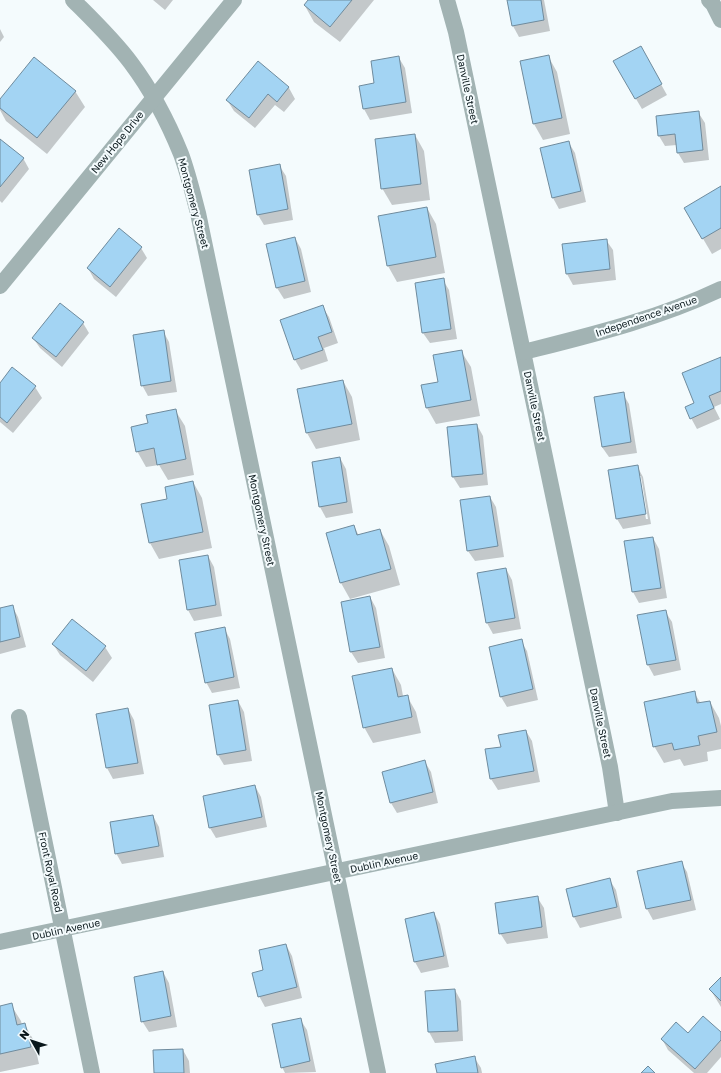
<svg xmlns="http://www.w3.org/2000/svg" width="721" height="1073" font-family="'Golos Text',sans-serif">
	<rect width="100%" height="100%" fill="#f4fbfd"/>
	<g fill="#0003" fill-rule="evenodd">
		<path d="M153,0h20l-8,10z"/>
		<path d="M309,0h65l-34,42 -26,-20 -9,-16z"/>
		<path d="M508,0h36l6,31 -31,6 -6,-11z"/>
		<path d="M0,29l4,8 -4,5z"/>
		<path d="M640,47l27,48 -25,14 -28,-47z"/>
		<path d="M548,56l9,16 13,62 -27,6 -9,-16z"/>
		<path d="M399,58l6,10 7,45 -42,7 -6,-11 12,-25z"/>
		<path d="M258,63l31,25 6,11 -11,13 -9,-7 -20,23 -21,-17 -7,-11z"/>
		<path d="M75,91l10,16 -38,47 -41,-33 -6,-11v-9z"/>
		<path d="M698,112l7,11 4,37 -25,3 -6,-10 -1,-8 -12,1 -6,-10z"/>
		<path d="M415,135l9,16 6,49 -38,5 -10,-17z"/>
		<path d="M0,141l23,17 6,11 -27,34 -2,-2z"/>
		<path d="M569,143l6,10 11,49 -27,7 -6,-11 -12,-49z"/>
		<path d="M279,165l7,11 7,44 -29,5 -6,-10z"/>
		<path d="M721,187v62l-9,5 -27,-46z"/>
		<path d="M427,208l9,16 9,49 -48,9 -9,-16 -9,-49z"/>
		<path d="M295,238l6,11 10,43 -27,7 -7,-11 -10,-43z"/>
		<path d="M606,240l7,10 3,30 -43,5 -6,-11 -3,-30z"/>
		<path d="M141,248l6,10 -31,39 -22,-18 -6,-11z"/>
		<path d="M443,280l6,10 8,49 -27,4 -7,-10z"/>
		<path d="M322,306l7,11 9,26 -14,5 4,13 -27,9 -6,-10 -14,-39z"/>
		<path d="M83,323l6,10 -27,34 -22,-19 -7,-10z"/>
		<path d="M163,331l6,11 8,50 -29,4 -6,-11z"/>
		<path d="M461,351l10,16 9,49 -44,8 -9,-16 -5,-22 17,-3z"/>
		<path d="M721,358v46l-7,3 6,12 -23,10 -6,-11z"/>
		<path d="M13,369l22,18 7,11 -29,35 -13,-11v-38z"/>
		<path d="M343,381l9,16 8,43 -44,9 -9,-16 -8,-43z"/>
		<path d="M623,394l6,10 8,49 -28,4 -7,-10z"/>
		<path d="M175,410l10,16 9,49 -26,5 -9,-15 -13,2 -9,-16 12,-27z"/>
		<path d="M477,425l6,11 5,49 -28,3 -7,-11 -5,-49z"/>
		<path d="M340,458l6,11 7,44 -27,5 -6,-11z"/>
		<path d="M637,466l6,11 8,47 -28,5 -6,-10zM638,476h3l7,43h-2z"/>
		<path d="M193,482l9,16 10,50 -53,11 -9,-16 18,-44z"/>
		<path d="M490,497l6,10 8,50 -29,4 -7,-10z"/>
		<path d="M354,526l5,10 21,-6 9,16 11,39 -50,14 -9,-16 -14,-50z"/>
		<path d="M653,538l6,11 8,49 -28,5 -6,-11z"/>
		<path d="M208,556l6,11 8,49 -28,5 -6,-11 -8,-50z"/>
		<path d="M506,569l6,11 9,49 -28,5 -6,-11 -8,-49z"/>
		<path d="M370,597l6,11 9,50 -27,5 -7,-11 -9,-49z"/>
		<path d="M12,606l6,11 8,30 -26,7v-45z"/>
		<path d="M665,611l7,11 9,48 -27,6 -6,-11 -10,-49z"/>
		<path d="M72,620l33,27 7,11 -19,24 -33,-27 -7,-11z"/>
		<path d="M224,628l6,11 10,49 -28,5 -6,-11z"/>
		<path d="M521,641l6,10 11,49 -31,7 -6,-10z"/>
		<path d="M392,669l9,16 2,11h4l9,16 5,21 -48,10 -9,-16z"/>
		<path d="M694,692l7,12 9,-2 9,16 2,8v23l-14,3 1,9 -24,5 -4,-7 -16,4 -10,-17z"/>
		<path d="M238,701l6,11 8,49 -28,4 -6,-10z"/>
		<path d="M128,709l6,11 10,54 -31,5 -6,-11 -9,-53z"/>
		<path d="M526,731l6,10 8,41 -42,8 -7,-11 -5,-29 16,-3z"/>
		<path d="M425,762l6,10 7,31 -41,10 -6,-10z"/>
		<path d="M255,786l6,11 6,30 -51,11 -6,-10z"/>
		<path d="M153,816l6,11 5,30 -42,7 -6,-11z"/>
		<path d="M681,862l6,10 9,38 -43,10 -6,-11 -8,-38z"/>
		<path d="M609,879l7,11 6,28 -42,10 -6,-11 -7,-27z"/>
		<path d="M537,897l7,11 4,30 -41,6 -7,-11z"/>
		<path d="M434,913l6,11 9,43 -28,6 -6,-11 -9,-43z"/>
		<path d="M286,945l6,11 10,42 -37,9 -6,-11 6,-25z"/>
		<path d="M163,972l6,11 8,44 -28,5 -7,-11z"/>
		<path d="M721,979v28l-11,-18z"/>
		<path d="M455,990l6,11 2,40 -28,2 -6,-11 -3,-40z"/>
		<path d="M11,1005l10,16 1,4h3l9,16 5,23 -39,8v-65z"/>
		<path d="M300,1019l7,11 9,42 -31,1 -3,-6z"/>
		<path d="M688,1034h33v23l-14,16h-13l-26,-23 -6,-11z"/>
		<path d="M183,1050l6,11 1,12h-35z"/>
		<path d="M474,1057l7,11 1,5h-44z"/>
	</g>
	<g fill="#a3d4f3" stroke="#6f8b9d">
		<path d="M308,0h44l-22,27 -26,-22z"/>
		<path d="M507,0h34l3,20 -32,6z"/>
		<path d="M641,46l21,38 -27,15 -22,-38z"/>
		<path d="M549,55l13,63 -29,6 -13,-63z"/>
		<path d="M399,56l7,46 -43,7 -4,-23 15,-3 -3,-22z"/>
		<path d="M34,57l42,34 -39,47 -37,-30v-9z"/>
		<path d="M258,61l31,26 -12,15 -9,-8 -19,24 -23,-18z"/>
		<path d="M699,111l4,39 -26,3 -2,-19 -17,2 -2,-20z"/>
		<path d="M415,134l6,50 -40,5 -6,-50z"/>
		<path d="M0,139l24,19 -24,29z"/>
		<path d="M569,141l12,50 -29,7 -12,-50z"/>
		<path d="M280,164l8,45 -31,6 -8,-45z"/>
		<path d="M721,186v42l-19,11 -18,-31z"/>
		<path d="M427,207l9,50 -49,9 -9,-50z"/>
		<path d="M119,228l23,19 -32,40 -23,-19z"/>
		<path d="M295,237l10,44 -29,7 -10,-44z"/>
		<path d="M607,239l3,30 -44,5 -4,-30z"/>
		<path d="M444,278l7,51 -29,4 -7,-50z"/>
		<path d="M60,303l24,19 -28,35 -24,-19z"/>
		<path d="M323,305l9,27 -14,5 5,13 -29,10 -14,-40z"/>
		<path d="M164,330l7,51 -30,5 -8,-51z"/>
		<path d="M462,350l9,50 -45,8 -5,-23 17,-3 -5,-27z"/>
		<path d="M721,357v34l-12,5 5,12 -24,11 -5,-12 9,-4 -12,-30z"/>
		<path d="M12,367l24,19 -29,37 -7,-6v-34z"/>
		<path d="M343,380l9,44 -46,9 -9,-44z"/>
		<path d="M624,392l7,50 -29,5 -8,-50z"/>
		<path d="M176,409l10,50 -29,6 -3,-17 -18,4 -5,-25 17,-4 -2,-8z"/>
		<path d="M477,424l6,50 -31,3 -5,-50z"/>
		<path d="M340,457l7,45 -28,5 -7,-45z"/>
		<path d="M638,465l8,49 -30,5 -8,-49z"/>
		<path d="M193,481l10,51 -54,11 -8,-39 26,-5 -2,-12z"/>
		<path d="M490,496l8,50 -31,5 -7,-51z"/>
		<path d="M354,525l3,10 23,-6 11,40 -51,14 -14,-50z"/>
		<path d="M653,537l8,51 -29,4 -8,-51z"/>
		<path d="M208,555l8,50 -29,5 -8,-50z"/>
		<path d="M506,568l9,50 -29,5 -9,-50z"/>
		<path d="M370,596l10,51 -30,5 -9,-50z"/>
		<path d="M13,605l7,32 -20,5v-34z"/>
		<path d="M666,610l10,50 -29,5 -10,-50z"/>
		<path d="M72,619l34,27 -20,25 -34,-27z"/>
		<path d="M225,627l9,50 -29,6 -10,-50z"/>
		<path d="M522,639l11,50 -33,8 -11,-50z"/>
		<path d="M392,668l6,29 10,-2 4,22 -49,11 -11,-52z"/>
		<path d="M695,691l2,12 13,-2 7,31 -19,4 2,9 -26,5 -2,-7 -19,4 -9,-45z"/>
		<path d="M238,700l8,50 -29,5 -8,-50z"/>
		<path d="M128,708l10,55 -32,5 -10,-54z"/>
		<path d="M526,730l8,41 -44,8 -5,-30 16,-2 -3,-12z"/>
		<path d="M425,760l8,32 -43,11 -8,-31z"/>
		<path d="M255,785l7,32 -53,11 -6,-32z"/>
		<path d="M153,815l6,31 -44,8 -5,-32z"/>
		<path d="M682,861l9,39 -45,9 -9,-38z"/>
		<path d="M610,878l7,29 -44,10 -7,-28z"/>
		<path d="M538,896l4,31 -43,7 -4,-31z"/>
		<path d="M434,912l10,44 -30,6 -9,-43z"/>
		<path d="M286,944l11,43 -39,10 -6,-24 11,-3 -4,-20z"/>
		<path d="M163,971l8,45 -30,6 -7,-45z"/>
		<path d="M721,977v24l-12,-12z"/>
		<path d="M455,989l3,42 -30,1 -3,-41z"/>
		<path d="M12,1003l5,22 8,-2 6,24 -31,7v-48z"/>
		<path d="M703,1016l18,16v8l-26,29 -34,-30 15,-17 12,11z"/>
		<path d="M301,1018l9,43 -29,7 -9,-44z"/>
		<path d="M183,1049l1,24h-30l-1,-23z"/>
		<path d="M475,1056l3,17h-41l-2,-9z"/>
		<path d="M648,1066l7,7h-14z"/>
	</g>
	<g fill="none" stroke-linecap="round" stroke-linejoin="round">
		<g stroke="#a2b3b3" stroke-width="16">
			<path d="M73,0c20,20 41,40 58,63 21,28 37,59 50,91 7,19 12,40 17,59l180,860"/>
			<path d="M447,0l9,32 154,735 7,46"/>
			<path d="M709,0l4,4 8,16"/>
			<path d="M0,286l234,-286"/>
			<path d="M524,352c67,-17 134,-33 197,-63"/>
			<path d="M19,717l73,356"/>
			<path d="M0,942l672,-141 49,-3"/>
		</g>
	</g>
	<g text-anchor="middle" stroke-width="4" stroke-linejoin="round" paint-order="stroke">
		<g font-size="10" fill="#09171b" stroke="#f4fbfd">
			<text transform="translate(468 89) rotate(78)" y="4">Danville Street</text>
			<text transform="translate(117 142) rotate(-51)" y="4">New Hope Drive</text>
			<text transform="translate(194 203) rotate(75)" y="4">Montgomery Street</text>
			<text transform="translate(646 316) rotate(-19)" y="4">Independence Avenue</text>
			<text transform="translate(535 406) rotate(78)" y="4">Danville Street</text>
			<text transform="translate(262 520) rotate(78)" y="4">Montgomery Street</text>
			<text transform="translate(601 723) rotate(78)" y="4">Danville Street</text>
			<text transform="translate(329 837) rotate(78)" y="4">Montgomery Street</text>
			<text transform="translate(384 862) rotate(-12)" y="4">Dublin Avenue</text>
			<text transform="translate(51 872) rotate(78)" y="4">Front Royal Road</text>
			<text transform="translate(66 929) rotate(-12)" y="4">Dublin Avenue</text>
		</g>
	</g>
	<g transform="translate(32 1041) rotate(309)" stroke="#f4fbfd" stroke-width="3" paint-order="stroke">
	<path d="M0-3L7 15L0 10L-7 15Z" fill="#09171b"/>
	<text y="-6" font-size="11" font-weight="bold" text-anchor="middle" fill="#09171b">N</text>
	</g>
</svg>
